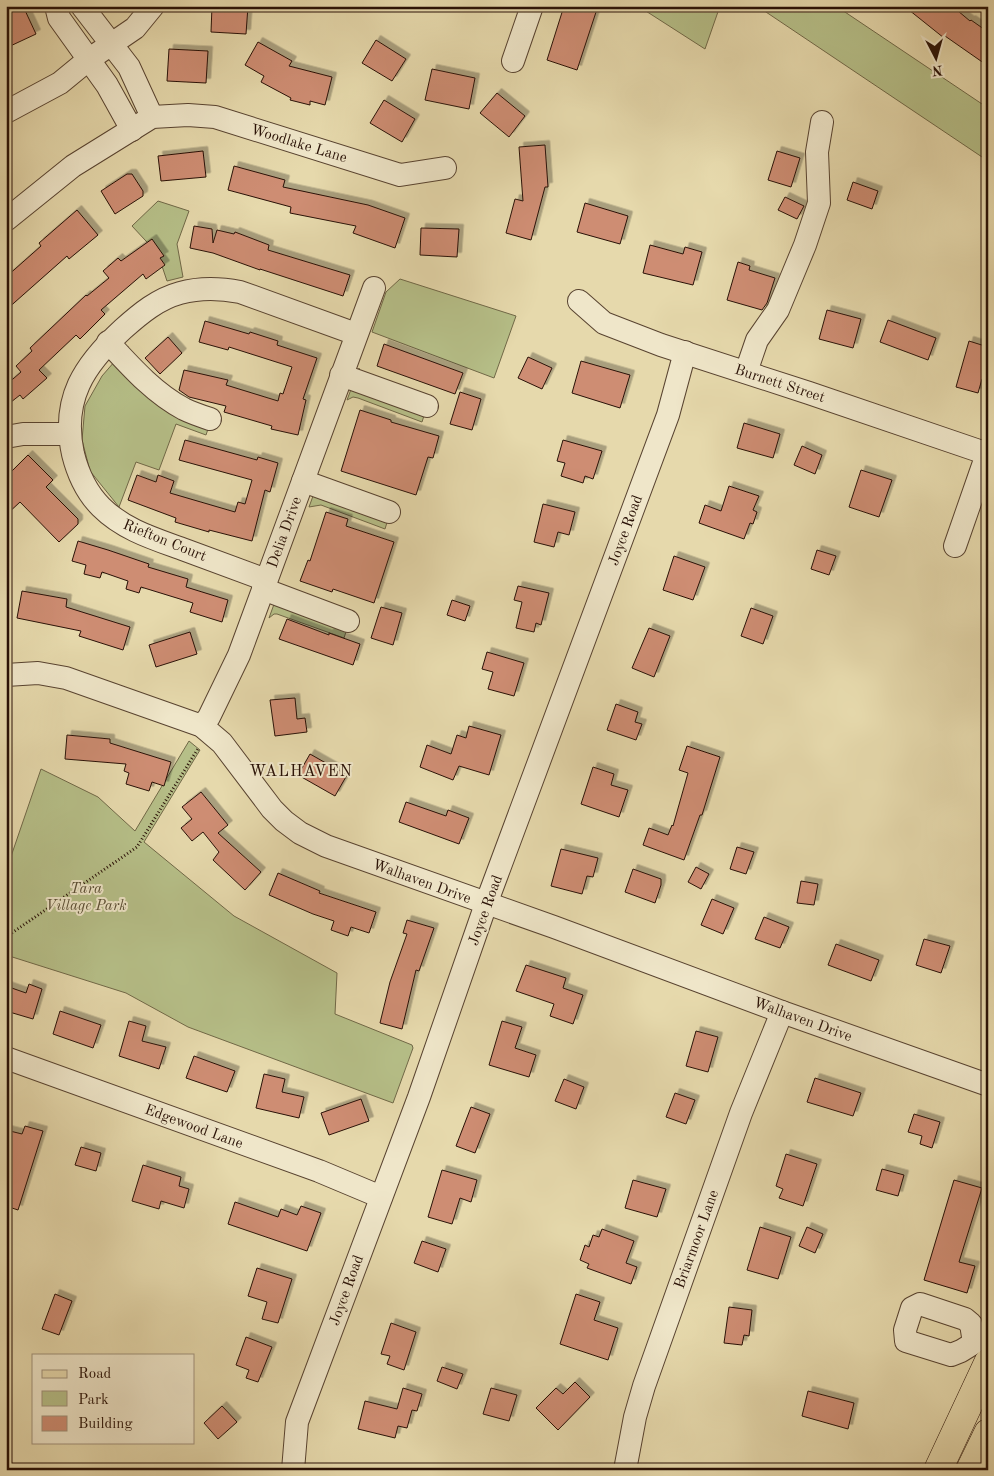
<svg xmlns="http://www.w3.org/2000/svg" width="994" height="1476" font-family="'Old Standard TT',serif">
	<defs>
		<filter id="shadow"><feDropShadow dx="4.5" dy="-4.5" stdDeviation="0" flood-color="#0004"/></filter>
	</defs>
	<rect width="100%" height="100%" fill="#e6d9ac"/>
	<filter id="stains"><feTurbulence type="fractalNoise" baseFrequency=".004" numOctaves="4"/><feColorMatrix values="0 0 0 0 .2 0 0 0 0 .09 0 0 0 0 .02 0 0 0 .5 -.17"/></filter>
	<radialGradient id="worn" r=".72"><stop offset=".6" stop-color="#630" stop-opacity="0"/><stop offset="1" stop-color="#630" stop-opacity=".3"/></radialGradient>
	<g fill="#b6bf88" stroke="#706847">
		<path d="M638,6h82l-15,43z"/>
		<path d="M757,6h79l152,102v53z"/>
		<path d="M158,201l31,10 -12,33 6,33 -16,4 -9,-27 -26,-28z"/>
		<path d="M400,279l116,37 -22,62 -122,-46 14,-40z"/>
		<path d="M128,346l-1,3 25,31 61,34 -7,21 -30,-11 -17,46 -23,-8 -17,45 -29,-36 -8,-31 3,-34 17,-30z"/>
		<path d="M359,368l1,3 69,29 -7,22 -64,-24 -5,-1 -6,3z"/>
		<path d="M320,477l72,29 -7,23 -64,-24 -12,2z"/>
		<path d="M281,585l70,31 -7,22 -67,-24h-3l-5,4z"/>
		<path d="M189,741l11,9 -56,92 90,74 103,57 -2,41 77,31 1,3 -20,55 -205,-76 -62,-34 -120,-38v-84l35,-102 57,28 37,34z"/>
	</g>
	<g fill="#ce8d73" stroke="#291106" filter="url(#shadow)">
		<path d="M6,6h17l13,28 -30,14z"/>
		<path d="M212,6h36l-2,28 -35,-2z"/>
		<path d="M564,6h34l-21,64 -30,-10z"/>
		<path d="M904,6h48l18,15 1,-1 17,12v34l-43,-30 -1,2z"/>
		<path d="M376,40l30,19 -14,22 -30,-18z"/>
		<path d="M258,42l34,19 -3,5 43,11 -7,28 -15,-4v4l-20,-5 1,-2 -30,-16 3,-6 -19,-11z"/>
		<path d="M169,49l39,2 -2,32 -39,-2z"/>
		<path d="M432,69l43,9 -6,31 -44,-9z"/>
		<path d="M497,93l28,23 -16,21 -29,-24z"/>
		<path d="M384,100l31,19 -13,23 -32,-19z"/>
		<path d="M545,145l3,42h-3l-14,53 -25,-7 9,-34 8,2 -4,-54z"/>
		<path d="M203,151l3,26 -45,4 -3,-25z"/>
		<path d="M777,151l23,7 -9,29 -23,-7z"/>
		<path d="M234,166l51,14 -2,7 85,18 37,13 -10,30 -42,-15 3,-7 -66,-13 1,-6 -63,-17z"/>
		<path d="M127,174h5l11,17v5l-28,18 -14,-23z"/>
		<path d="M853,182l25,9 -6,18 -25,-9z"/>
		<path d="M785,197l19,9 -7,13 -19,-9z"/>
		<path d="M585,203l43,13 -8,28 -43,-12z"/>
		<path d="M77,210l21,25 -29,24 -2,-3 -61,54v-33l35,-31 -2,-3z"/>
		<path d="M194,226l18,3 1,14 4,-13 17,4 1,-2 34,13 -1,5 82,25 -7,21 -83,-27v1l-47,-17 -23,-5z"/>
		<path d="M421,228l38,1 -2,28 -37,-2z"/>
		<path d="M152,239l12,17 -4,2 5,7 -19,14 -3,-5 -42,36 4,4 -25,25 -4,-4 -37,35 8,8 -24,21 -3,-4 -14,11v-21l15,-13 -5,-6 16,-15 -2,-3 56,-53 1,1 22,-18 -6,-7 15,-13 3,3z"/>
		<path d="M650,245l33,9 2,-7 17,5 -9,33 -50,-12z"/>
		<path d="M738,262l12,4 -1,4 26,8 -8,25 -5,7 -35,-10z"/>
		<path d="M827,310l34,9 -8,29 -34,-9z"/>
		<path d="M888,320l48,18 -8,22 -48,-18z"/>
		<path d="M205,321l44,13 1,-2 28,9 -1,4 40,13 -14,41 3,1 -8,35 -27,-6 1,-3 -48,-14 2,-6 -37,-9 -10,-7 5,-20 44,10 -2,5 52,16 2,-8 3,1 9,-27 -63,-20 -1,3 -29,-8z"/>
		<path d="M168,337l14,16 -22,21 -15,-16z"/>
		<path d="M969,341l19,6v34l-6,-2 -4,14 -22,-6z"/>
		<path d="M384,344l79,29 -8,21 -78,-28z"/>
		<path d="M528,357l24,11 -10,21 -24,-11z"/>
		<path d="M581,361l49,14 -10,33 -48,-15z"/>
		<path d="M460,392l21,7 -9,31 -22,-6z"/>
		<path d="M360,410l31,10v2l48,14 -6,22 -5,-1 -12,38 -75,-24z"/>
		<path d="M744,423l36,11 -7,24 -36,-10z"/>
		<path d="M185,440l72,20 1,-3 20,6 -8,29 -5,-2 -13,51 -43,-11v2l-34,-10 1,-4 -48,-18 9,-25 19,7 2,-7 16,6 -4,12 65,19 3,-10 7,2 7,-24 -73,-20z"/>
		<path d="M563,440l39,11 -9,28 -8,-3 -2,7 -22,-7 4,-13 -8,-2z"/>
		<path d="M802,446l20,9 -7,19 -21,-9z"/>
		<path d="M28,455l25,25 -7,7 32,32v5l-19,18 -39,-40 -14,13v-38z"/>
		<path d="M861,470l31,10 -13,37 -30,-10z"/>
		<path d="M729,486l30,10 -6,14 4,2 -4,12 -3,-1 -6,16 -45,-16 6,-18 16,6z"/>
		<path d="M543,504l32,8 -6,23 -11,-3 -4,15 -20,-5z"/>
		<path d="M326,512l22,7 -2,7 48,16 -20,61 -41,-14 -1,3 -32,-11 8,-21 2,1z"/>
		<path d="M78,541l30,9 41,14 -1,3 40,12 -2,8 42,13 -6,22 -32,-10 3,-9 -52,-16 -2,6 -13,-4 2,-8 -26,-9 -2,6 -16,-4 2,-9 -14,-4z"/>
		<path d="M817,550l19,6 -7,19 -18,-6z"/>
		<path d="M674,556l31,11 -12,33 -30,-10z"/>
		<path d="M518,586l31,7 -8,32 -5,-2 -2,9 -18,-4 6,-26 -8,-2z"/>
		<path d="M22,591l45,8 -1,8 64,20 -7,23 -44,-14 2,-5 -64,-13z"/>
		<path d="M452,600l18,6 -5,15 -18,-6z"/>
		<path d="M381,607l21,6 -9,32 -22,-7z"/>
		<path d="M751,608l22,8 -10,28 -22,-8z"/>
		<path d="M287,619l42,16v-2l31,11 -7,21 -74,-26z"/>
		<path d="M649,628l21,8 -16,41 -22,-9z"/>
		<path d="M190,632l7,22 -41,13 -7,-22z"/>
		<path d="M487,652l37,11 -10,33 -26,-7 5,-17 -11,-3z"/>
		<path d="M295,698l2,21 8,-1 2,14 -32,4 -5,-36z"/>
		<path d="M616,704l22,8 -3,10 7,2 -6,16 -29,-10z"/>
		<path d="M469,726l32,9 -12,40 -30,-9 -6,14 -33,-13 7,-22 24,9 6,-19 9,3z"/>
		<path d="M67,735l43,4v4l61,19 -7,24 -12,-4 -3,9 -23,-7 3,-11 -5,-2 2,-7 -61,-5z"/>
		<path d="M687,746l33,11 -18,58h-2l-16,45 -41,-15 6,-17 19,7 4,-10 1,1 15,-53 -9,-3z"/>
		<path d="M310,754l37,21 -12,21 -37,-21z"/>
		<path d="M593,767l21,7 -3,11 17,5 -9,27 -38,-13z"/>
		<path d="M201,792l27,33 -10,8 43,39 -16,18 -32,-30 6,-8 -16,-20 -11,9 -11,-13 11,-9 -10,-12z"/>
		<path d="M406,802l40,14 2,-6 21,8 -10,26 -60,-22z"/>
		<path d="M737,847l17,5 -8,22 -16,-5z"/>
		<path d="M561,849l37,9 -5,19 -6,-1 -5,18 -31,-8z"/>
		<path d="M696,867l13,7 -8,15 -13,-7z"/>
		<path d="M633,869l28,10v6l-6,18 -30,-11z"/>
		<path d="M278,873l42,18 -1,2 57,19 -7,21 -18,-6 -3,9 -17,-6 3,-9 -21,-7 -44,-19z"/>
		<path d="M801,881l17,3 -4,21 -17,-2z"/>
		<path d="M712,899l22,9 -11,26 -22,-9z"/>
		<path d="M764,917l25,10 -9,21 -25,-9z"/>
		<path d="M407,920l27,8 -15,43 -3,-1 -14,59 -22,-6 10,-41 17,-48 -4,-1z"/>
		<path d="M924,939l26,7 -9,27 -25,-8z"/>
		<path d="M836,944l43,16 -8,21 -43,-16z"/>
		<path d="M526,965l40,13 -3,10 20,7 -10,29 -23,-8 4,-12 -38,-13z"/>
		<path d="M29,984l13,5 -9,30 -27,-8v-25l20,7z"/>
		<path d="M60,1011l41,14 -8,23 -40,-14z"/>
		<path d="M129,1021l17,5 -4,15 24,6 -7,22 -40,-13z"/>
		<path d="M502,1021l20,6 -7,21 21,7 -7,22 -40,-12z"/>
		<path d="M696,1031l22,6 -10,35 -22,-6z"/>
		<path d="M194,1056l41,15 -8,21 -41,-14z"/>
		<path d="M264,1074l21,5 -3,13 22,5 -5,21 -43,-10z"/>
		<path d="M815,1078l46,15 -8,23 -46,-14z"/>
		<path d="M564,1079l20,8 -8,22 -21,-8z"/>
		<path d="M675,1093l20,7 -9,24 -20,-7z"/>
		<path d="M361,1099l8,22 -40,14 -8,-22z"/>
		<path d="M471,1107l19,7 -15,39 -19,-7z"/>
		<path d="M914,1114l26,8 -8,26 -12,-4 2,-8 -14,-4z"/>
		<path d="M25,1126l18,5 -25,79 -12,-4v-76l16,4z"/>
		<path d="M81,1147l20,6 -5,18 -21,-6z"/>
		<path d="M786,1154l31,10 -14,42 -24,-8 4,-9 -7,-3z"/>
		<path d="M143,1165l38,12 -2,9 10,3 -5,19 -23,-7 -2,8 -27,-8z"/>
		<path d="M882,1169l22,6 -6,21 -22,-6z"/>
		<path d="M442,1170l35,10 -6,22 -11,-4 -8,26 -24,-7z"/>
		<path d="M633,1180l33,9 -9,28 -32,-9z"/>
		<path d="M954,1180l28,8 -23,74 16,4 -8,27 -43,-13z"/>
		<path d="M235,1202l43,15 3,-8 16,6 4,-9 20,7 -14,38 -79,-27z"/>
		<path d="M760,1227l31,10 -13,42 -31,-9z"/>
		<path d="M807,1227l16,7 -8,19 -16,-7z"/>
		<path d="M602,1229l32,12 -8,22 11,4 -6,17 -44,-16 2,-4 -9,-4 5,-15 4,2 4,-12 6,2z"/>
		<path d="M422,1241l24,8 -8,23 -24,-9z"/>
		<path d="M257,1268l35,11 -14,44 -16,-4 5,-17 -19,-6z"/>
		<path d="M55,1294l17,7 -13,34 -17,-6z"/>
		<path d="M576,1294l24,8 -6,18 24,8 -10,32 -48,-16z"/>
		<path d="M729,1307l23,3 -3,26 -5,-1 -2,10 -18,-2z"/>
		<path d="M391,1323l25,9 -12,38 -17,-6 3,-8 -9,-2z"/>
		<path d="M246,1337l26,10 -14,35 -12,-4 3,-8 -13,-5z"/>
		<path d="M442,1367l21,7 -6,15 -20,-8z"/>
		<path d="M575,1382l15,15 -32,33 -22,-22 20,-20 7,6z"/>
		<path d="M403,1388l19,6 -5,17 -5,-1 -5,18 -9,-2 -3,12 -37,-9 7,-28 32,8z"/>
		<path d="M491,1388l26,7 -8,26 -26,-7z"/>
		<path d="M808,1391l46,12 -6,26 -46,-13z"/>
		<path d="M222,1406l15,16 -19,17 -14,-16z"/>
	</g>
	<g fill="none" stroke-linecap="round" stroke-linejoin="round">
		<g stroke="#584330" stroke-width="24">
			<g id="minor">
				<path d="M56,6l3,12 48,67 25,45"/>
				<path d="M82,6l47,61 23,50"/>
				<path d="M513,61l19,-55"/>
				<path d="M6,112l54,-29 28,-23 47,-32 18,-22"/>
				<path d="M6,220l67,-54 79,-49 36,-2 27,2 185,58 45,-7"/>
				<path d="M579,301l25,22 57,22 148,48 179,61"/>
				<path d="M108,342c23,25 46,51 76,67 8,4 17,7 26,10"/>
				<path d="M746,372l11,-32 21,-30 27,-65 14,-42 -2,-51 5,-30"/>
				<path d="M341,375l86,31"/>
				<path d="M6,437l17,-3h46"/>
				<path d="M303,481l86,31"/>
				<path d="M955,546l32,-92"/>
				<path d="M266,580c-27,-10 -54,-20 -81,-30 -30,-11 -61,-20 -84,-43 -15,-15 -23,-33 -28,-53 -12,-55 11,-89 50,-125 18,-16 35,-30 57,-36 21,-6 40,-5 60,-1l116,42"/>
				<path d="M263,589l85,32"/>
				<path d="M6,675l32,-2 28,5 136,48 20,17 50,66 12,12 16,12 26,13 228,81 228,85 206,73"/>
				<path d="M202,726l7,-9 30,-62 135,-367"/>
				<path d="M6,1058l313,113 62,26"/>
				<path d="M920,1304l45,15 6,5 3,19 -13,8 -10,4 -45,-14 -1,-11 7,-22z"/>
				<path d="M293,1470l4,-48 122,-325 67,-193 182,-489 17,-63"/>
				<path d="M625,1470l10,-53 9,-31 97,-273 41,-101"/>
			</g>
		</g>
		<g stroke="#291106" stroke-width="29">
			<g id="major">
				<path d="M938,1470l50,-107"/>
				<path d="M970,1470l18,-37"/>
			</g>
		</g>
		<path stroke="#291106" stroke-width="3" stroke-dasharray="1 2.5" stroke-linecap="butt" d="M6,937l131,-90 62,-100"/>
		<use href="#minor" stroke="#efe6c9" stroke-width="22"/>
		<use href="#major" stroke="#e6d9ac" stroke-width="28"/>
	</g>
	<g text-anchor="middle" stroke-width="4" stroke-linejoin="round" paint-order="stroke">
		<g font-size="15" fill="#291106" stroke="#efe6c9">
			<text transform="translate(299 143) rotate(17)" y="5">Woodlake Lane</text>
			<text transform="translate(780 383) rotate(18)" y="5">Burnett Street</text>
			<text transform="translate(625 530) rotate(-70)" y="5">Joyce Road</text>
			<text transform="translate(284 532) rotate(-70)" y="5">Delia Drive</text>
			<text transform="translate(165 540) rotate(22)" y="5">Riefton Court</text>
			<text transform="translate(422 881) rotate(20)" y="5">Walhaven Drive</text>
			<text transform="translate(485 910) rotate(-70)" y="5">Joyce Road</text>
			<text transform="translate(803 1019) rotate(20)" y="5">Walhaven Drive</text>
			<text transform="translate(194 1126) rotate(20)" y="5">Edgewood Lane</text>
			<text transform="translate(696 1239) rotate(-70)" y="5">Briarmoor Lane</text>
			<text transform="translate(346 1290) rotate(-70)" y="5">Joyce Road</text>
		</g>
		<g font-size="15" font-style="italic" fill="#5a4e34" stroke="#efe6c9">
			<text x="86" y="893">Tara<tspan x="86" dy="17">Village Park</tspan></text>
		</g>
		<g font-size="16" letter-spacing="1" fill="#291106" stroke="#efe6c9">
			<text x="301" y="776">WALHAVEN</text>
		</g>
	</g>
	<rect width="994" height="1476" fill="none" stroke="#e6d9ac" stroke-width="25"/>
	<rect x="8" y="8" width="979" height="1461" fill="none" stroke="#291106" stroke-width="2.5"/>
	<rect x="12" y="12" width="969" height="1451" fill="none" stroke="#291106"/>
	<rect x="32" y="1354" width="162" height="90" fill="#efe6c9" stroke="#a0917b"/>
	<rect x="42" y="1370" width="25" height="8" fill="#e6d9ac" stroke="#a0917b"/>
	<text x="78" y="1378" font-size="15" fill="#291106">Road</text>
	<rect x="42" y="1391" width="25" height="15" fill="#b6bf88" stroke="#a0917b"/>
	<text x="78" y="1404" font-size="15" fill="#291106">Park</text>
	<rect x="42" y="1416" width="25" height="15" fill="#ce8d73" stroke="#a0917b"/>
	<text x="78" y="1428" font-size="15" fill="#291106">Building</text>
	<g transform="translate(936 58) rotate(174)" stroke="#efe6c9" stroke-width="4" paint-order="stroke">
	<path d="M0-4L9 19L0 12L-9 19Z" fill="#291106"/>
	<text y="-8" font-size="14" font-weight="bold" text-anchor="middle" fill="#291106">N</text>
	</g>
	<rect width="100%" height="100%" filter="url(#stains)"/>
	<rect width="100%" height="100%" fill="url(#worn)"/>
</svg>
